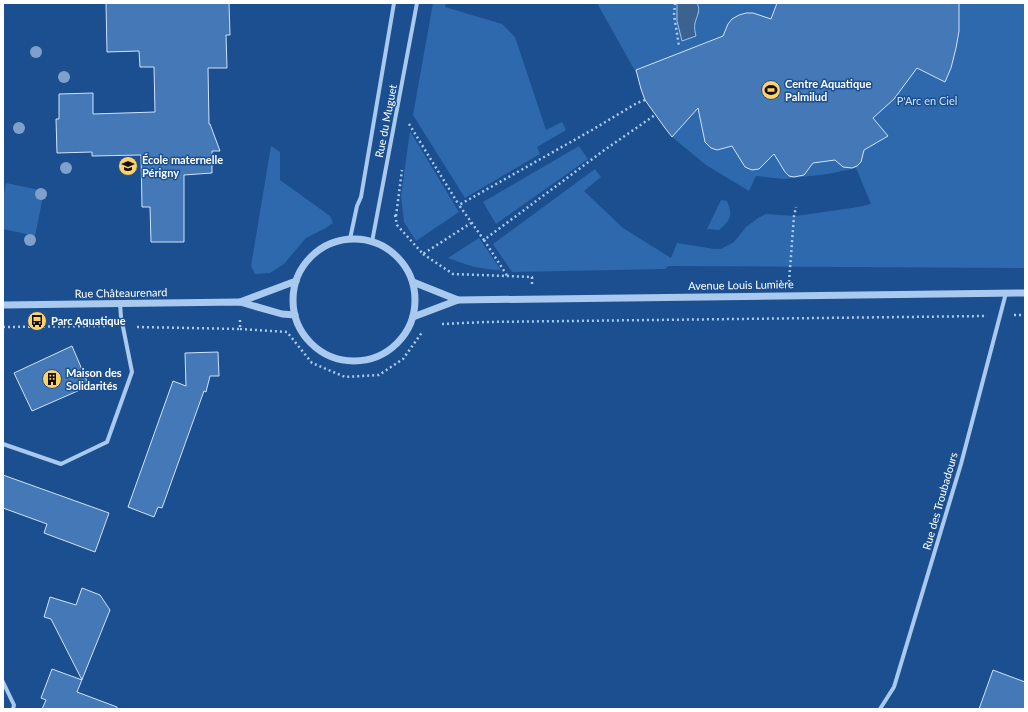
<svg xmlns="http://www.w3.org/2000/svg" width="1028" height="712" font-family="Lato,sans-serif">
	<rect width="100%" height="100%" fill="#1b4f8f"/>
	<g fill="#2e69ad">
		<path d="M433,3h13l-1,4 57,17 13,13 31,93 16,-8 4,8 -29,17 3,7 -75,44 -52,-83z"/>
		<path d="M597,3h428l-1,265 -356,-2 -3,3 -153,3 -19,-28 102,-75 6,8 -17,14 39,37 48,30 6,-15 37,6h7l13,-7 12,-15 12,-9 8,-4 30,2 62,-9 13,-3 -15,-36 -28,6 -44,5 -28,-3 -7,15 -43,-26 -34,-28z"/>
		<path d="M410,131l49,81 -43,29 -12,-19 -3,-26z"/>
		<path d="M271,146l9,6v28l50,36 3,7 -7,5 -20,10 -22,26 -14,9 -15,1 -4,-8z"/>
		<path d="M579,146l9,13 -92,65 -13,-22z"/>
		<path d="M6,183l38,8 -9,45 -32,-7v-32z"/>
		<path d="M721,200l6,1c6,15 4,18 -8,29l-12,-1z"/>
		<path d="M479,238l22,32c-19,0 -35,-5 -53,-12z"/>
	</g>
	<path fill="#3c6290" stroke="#9cc4f0" d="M677,3h20c4,8 0,12 -2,20 -1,5 0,9 1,13l-14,5 -5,-20z"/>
	<g fill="#4478b7" stroke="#cfe3fa">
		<path d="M106,3h123l1,32h-4l1,33h-19l1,56h1l10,27h-8v22l-28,2v67h-33l-1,-35h-8l-1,-52 -49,1v-4l-35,1 -1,-34h3v-25l34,-1v21l62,-2 -1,-45h-14l-1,-16 -32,1z"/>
		<path d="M777,3h182v28l-3,17 -5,20 -6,14 -28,-14 -23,31 -21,19 15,18 -24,14 -3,12 -4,4 -5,2 -9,-1 -8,-7 -22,3 -9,12 -10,2 -5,-1 -4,-4 -11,-18 -15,15 -7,1 -7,-3 -13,-21 -15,4 -6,-2 -6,-6 -7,-34 -26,29 -7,-9 -20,-28 -4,-11 -5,-19 87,-34 5,-12 4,-5 7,-4 7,-2h7l18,6z"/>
		<path d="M72,346l17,40 -57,25 -18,-38z"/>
		<path d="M218,352l1,24h-9l-4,16 -2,-1 -42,117 -4,-1 -4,10 -26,-10 45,-126 13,5 -1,-33z"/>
		<path d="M3,475l106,38 -14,39 -51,-19 3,-9 -44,-16z"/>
		<path d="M82,588l18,7 10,15 -33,82 40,15v2h-75l4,-9 -5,-2 11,-29 30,11 -31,-61 -7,-2 6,-20 26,8z"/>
		<path d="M993,670l32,12v27h-46z"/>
	</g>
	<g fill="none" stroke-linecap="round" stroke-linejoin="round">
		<g stroke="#a9c9ee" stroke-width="2.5" stroke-dasharray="2 3" stroke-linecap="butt">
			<path d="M675,3l-1,12 5,31"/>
			<path d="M645,100l-8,3 -45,27 -133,75 25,35 119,-89 52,-36"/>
			<path d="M409,124l50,81"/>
			<path d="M395,215l2,10 26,29 48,-31"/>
			<path d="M396,216l6,-46"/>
			<path d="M484,240l24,37"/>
			<path d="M423,254l30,20 79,3v7"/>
			<path d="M789,282l5,-66 2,-9"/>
			<path d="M1014,315h11"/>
			<path d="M442,324l44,-2 501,-6"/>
			<path d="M3,327l105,-1"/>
			<path d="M137,327l103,2v-11"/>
			<path d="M240,329l47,3 25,31 33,14 34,-2 24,-16 20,-28"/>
		</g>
		<g stroke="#a9c9ee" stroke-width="4">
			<path d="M350,239l7,-33 4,-9 33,-194"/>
			<path d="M372,242l45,-239"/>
			<path d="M3,444l58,20 46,-22 25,-70 -11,-55 -1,-14"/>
			<path d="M3,682l11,23 -1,4"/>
			<path d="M880,709l14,-22 67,-223 45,-171"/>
		</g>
		<g stroke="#a9c9ee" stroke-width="7">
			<circle cx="354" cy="300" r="61"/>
			<path d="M413,282l45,18"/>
			<path d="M240,302l56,-21"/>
			<path d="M3,305l237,-3 42,12 13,1"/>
			<path d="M413,317l45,-17 567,-7"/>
		</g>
	</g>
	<g fill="#7ea0ca">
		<circle cx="36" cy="52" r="6"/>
		<circle cx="64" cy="77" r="6"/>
		<circle cx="19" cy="128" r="6"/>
		<circle cx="66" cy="168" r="6"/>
		<circle cx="41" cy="194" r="6"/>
		<circle cx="30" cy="240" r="6"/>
	</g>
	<defs>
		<g id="stadium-disc" transform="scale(1)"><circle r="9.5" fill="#ffd166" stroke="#1b4f8f"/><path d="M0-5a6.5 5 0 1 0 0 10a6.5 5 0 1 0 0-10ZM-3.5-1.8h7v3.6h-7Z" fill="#111"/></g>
		<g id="school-disc" transform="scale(1)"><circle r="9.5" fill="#ffd166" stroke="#1b4f8f"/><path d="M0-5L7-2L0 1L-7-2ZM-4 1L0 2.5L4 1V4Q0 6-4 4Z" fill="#111"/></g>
		<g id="bus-disc" transform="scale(1)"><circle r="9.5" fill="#ffd166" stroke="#1b4f8f"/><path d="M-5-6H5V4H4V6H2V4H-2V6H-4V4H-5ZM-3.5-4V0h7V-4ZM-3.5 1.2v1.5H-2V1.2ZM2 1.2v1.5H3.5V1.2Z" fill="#111"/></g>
		<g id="building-disc" transform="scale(1)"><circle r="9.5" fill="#ffd166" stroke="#1b4f8f"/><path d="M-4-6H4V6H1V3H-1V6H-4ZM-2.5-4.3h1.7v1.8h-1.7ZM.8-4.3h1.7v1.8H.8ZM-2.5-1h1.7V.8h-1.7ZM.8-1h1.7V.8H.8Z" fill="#111"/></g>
	</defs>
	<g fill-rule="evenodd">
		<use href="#stadium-disc" x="771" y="90"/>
		<use href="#school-disc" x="128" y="166"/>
		<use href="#bus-disc" x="37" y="321"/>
		<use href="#building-disc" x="52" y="379"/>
	</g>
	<g text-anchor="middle" stroke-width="3" stroke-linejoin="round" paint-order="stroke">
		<g font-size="11" font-weight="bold" fill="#fff" stroke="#1b4f8f" text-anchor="start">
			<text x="785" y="88">Centre Aquatique<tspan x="785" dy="13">Palmilud</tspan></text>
			<text x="142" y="164">École maternelle<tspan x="142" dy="13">Périgny</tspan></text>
			<text x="51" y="325">Parc Aquatique</text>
			<text x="66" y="377">Maison des<tspan x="66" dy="13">Solidarités</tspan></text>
		</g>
		<g font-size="11" fill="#cfe3fa" stroke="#1b4f8f">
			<text x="927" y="105">P'Arc en Ciel</text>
		</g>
		<g font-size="11" fill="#fff" stroke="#1b4f8f">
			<text transform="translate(386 121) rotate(-79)" y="4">Rue du Muguet</text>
			<text transform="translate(741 285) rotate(-1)" y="4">Avenue Louis Lumière</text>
			<text transform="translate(121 293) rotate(-1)" y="4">Rue Châteaurenard</text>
			<text transform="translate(940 501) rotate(-74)" y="4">Rue des Troubadours</text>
		</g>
	</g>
	<rect width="1028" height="712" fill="none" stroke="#ffffff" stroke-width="8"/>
</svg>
